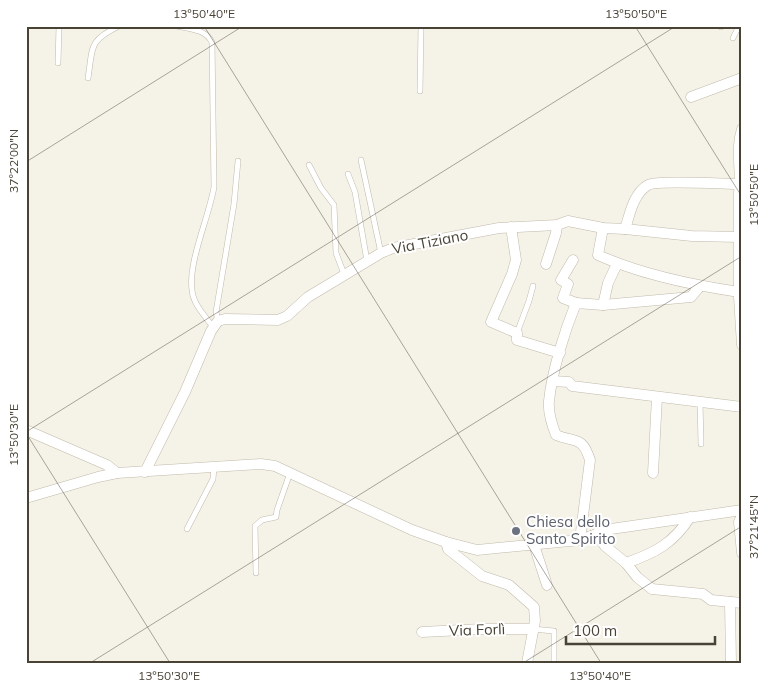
<svg xmlns="http://www.w3.org/2000/svg" width="768" height="689" font-family="Mulish,sans-serif">
	<rect width="100%" height="100%" fill="#f5f2e8"/>
	<g fill="none" stroke-linecap="round" stroke-linejoin="round">
		<g stroke="#c1baaa" stroke-width="6">
			<g id="service">
				<path d="M177,26c13,3 28,3 35,16l2,145c-5,30 -26,75 -22,103 1,14 13,26 21,37"/>
				<path d="M721,27v-1"/>
				<path d="M733,38l6,-12"/>
				<path d="M58,63l1,-37"/>
				<path d="M88,78c5,-31 0,-37 31,-52"/>
				<path d="M420,91l1,-65"/>
				<path d="M361,160l20,93"/>
				<path d="M309,165l12,23 13,17 2,48 8,21"/>
				<path d="M348,174l7,18 12,69"/>
				<path d="M218,321l-2,-9 18,-108 4,-43"/>
				<path d="M517,333l12,-32 4,-15"/>
				<path d="M700,402l1,42"/>
				<path d="M187,529l26,-50 1,-12"/>
				<path d="M256,573l-1,-47 7,-6 14,-3 1,-7 13,-37"/>
				<path d="M532,629l22,2v32"/>
			</g>
		</g>
		<g stroke="#c1baaa" stroke-width="11">
			<g id="minor">
				<path d="M691,97l51,-19"/>
				<path d="M742,129c-7,21 0,42 -3,64v104l3,48"/>
				<path d="M511,227l5,33 -4,14 -21,48 26,11v7l43,13"/>
				<path d="M603,228l-5,27c44,20 94,30 141,37"/>
				<path d="M625,229c5,-15 8,-35 23,-44 9,-5 77,-1 92,-1"/>
				<path d="M573,260l-12,20 7,4 -5,14 13,5"/>
				<path d="M546,264l10,-31 1,-8"/>
				<path d="M603,305l5,-22 9,-19"/>
				<path d="M553,381l16,1 3,4 170,21"/>
				<path d="M26,430l81,35 10,8"/>
				<path d="M145,472l40,-80 26,-61 7,-10 7,-2 53,1 9,-4 21,-19 73,-44 12,-5 106,-20 58,-3 11,-4 35,7 22,1 67,7 47,1"/>
				<path d="M653,473l4,-76"/>
				<path d="M26,498l72,-21 19,-4 144,-9 14,2 137,64 34,12 31,8 103,-10 31,-11 131,-19"/>
				<path d="M742,515l-3,7 3,31"/>
				<path d="M596,534l9,12 21,17 11,14 15,12 51,5 8,6 31,3"/>
				<path d="M580,540l10,-80c-8,-25 -15,-17 -34,-25 -4,-10 -8,-24 -7,-34 3,-30 16,-71 27,-98l27,2 88,-8 9,-11"/>
				<path d="M446,542l2,7 34,27 27,9 25,22 1,14 -8,42"/>
				<path d="M534,545l13,40"/>
				<path d="M626,563c29,-10 48,-20 64,-46"/>
				<path d="M730,602l1,61"/>
				<path d="M422,632l60,-3h50"/>
			</g>
		</g>
		<use href="#service" stroke="#fff" stroke-width="5"/>
		<use href="#minor" stroke="#fff" stroke-width="10"/>
	</g>
	<path fill="none" stroke="#494336" stroke-width="1" stroke-opacity="0.45" d="M204,26l397,637M635,26l107,171M26,162l217,-136M26,432l650,-406M26,433l144,230M90,663l652,-407M523,663l219,-137"/>
	<circle fill="#6b7280" stroke="#fff" stroke-width="2" cx="516" cy="531" r="5"/>
	<g text-anchor="middle" stroke-width="4" stroke-linejoin="round" paint-order="stroke">
		<g font-size="15" fill="#494336" stroke="#fff">
			<text transform="translate(430 242) rotate(-11)" y="5">Via Tiziano</text>
			<text transform="translate(477 630) rotate(-2)" y="5">Via Forlì</text>
		</g>
		<g font-size="15" fill="#5b616d" stroke="#fff" text-anchor="start">
			<text x="526" y="527">Chiesa dello<tspan x="526" dy="17">Santo Spirito</tspan></text>
		</g>
	</g>
	<rect width="768" height="689" fill="none" stroke="#ffffff" stroke-width="55"/>
	<path d="M566 636v8h149v-8" fill="none" stroke="#494336" stroke-width="2.5"/>
	<text x="573" y="636" font-size="15" fill="#494336" stroke="#ffffff" stroke-width="4" paint-order="stroke">100 m</text>
	<rect x="28" y="28" width="712" height="634" fill="none" stroke="#494336" stroke-width="2"/>
	<g font-size="12" text-anchor="middle" fill="#494336">
		<text x="204" y="18">13°50'40"E</text>
		<text x="636" y="18">13°50'50"E</text>
		<text transform="translate(14 161) rotate(-90)" y="4">37°22'00"N</text>
		<text transform="translate(754 195) rotate(-90)" y="4">13°50'50"E</text>
		<text transform="translate(14 435) rotate(-90)" y="4">13°50'30"E</text>
		<text transform="translate(754 527) rotate(-90)" y="4">37°21'45"N</text>
		<text x="169" y="680">13°50'30"E</text>
		<text x="600" y="680">13°50'40"E</text>
	</g>
</svg>
